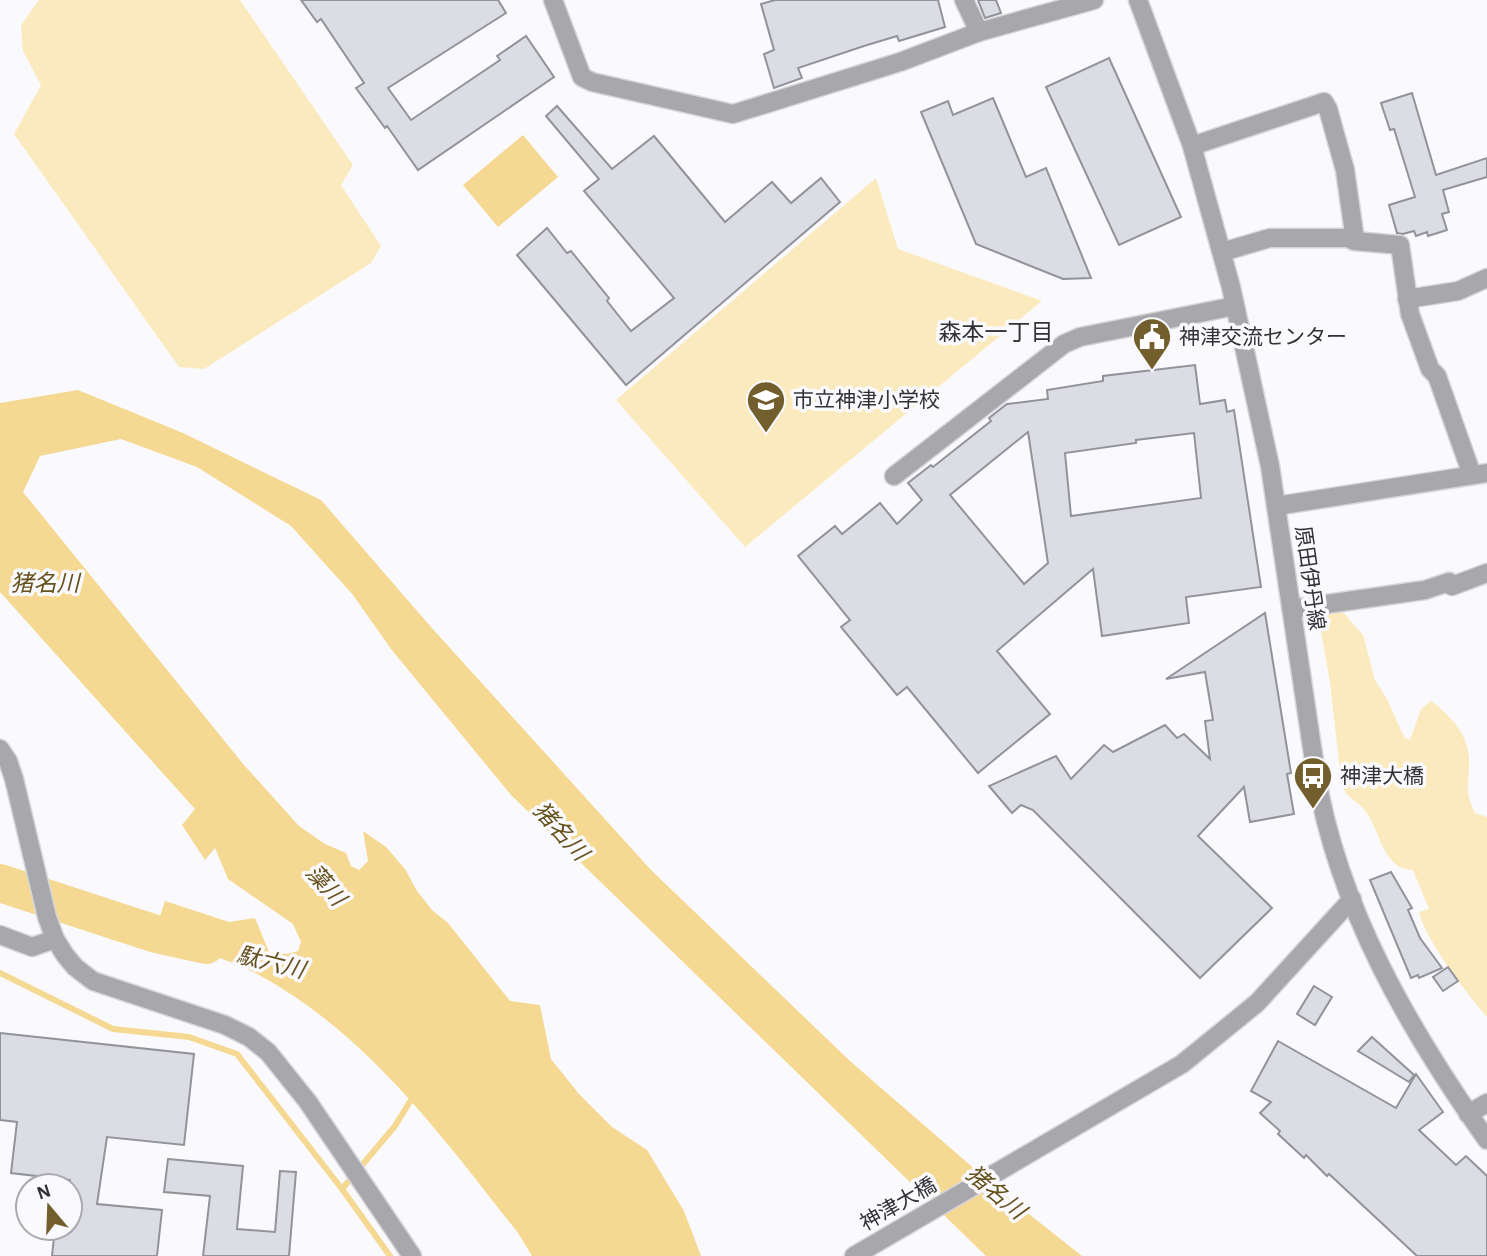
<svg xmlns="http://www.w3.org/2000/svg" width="1487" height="1256" font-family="'Alegreya Sans','Noto Sans JP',sans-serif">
	<rect width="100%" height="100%" fill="#fafafe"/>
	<g fill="#fceabf">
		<path d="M39,0h201l113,165 -12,20 40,61 -10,17 -167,106 -25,-2 -165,-233 27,-49 -18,-34 -2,-26z"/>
		<path d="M876,178l22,71 144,52 -297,246 -129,-147z"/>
		<path d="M1343,612l20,23 12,45 12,19 17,38 6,3 11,-31 10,-8c19,13 37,34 38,58 1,25 -6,30 6,54l12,4v200c-21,-25 -60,-74 -68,-105l10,-3 -16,-39c-29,0 -33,-37 -46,-57 -6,-9 -14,-12 -20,-19 -4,-3 -5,-10 -6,-15l-11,-96 -11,-63 3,-5z"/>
	</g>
	<g fill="#f5d891">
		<path d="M523,135l35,42 -60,50 -35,-42z"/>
		<path d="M78,390l105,43 138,67 110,127 220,243 199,191 150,130 82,65h-96l-475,-461 -120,-146 -38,-54 -62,-69 -94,-59 -76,-28 -81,17 -17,36 221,273 55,61 26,18 21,9 5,13 8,4 9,-9 -5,-30 23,16 19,22 12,22 15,19 16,13 62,78 30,4 11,54 28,35 33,33 35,23 37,61 17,45h-169l-14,-23c-75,-95 -150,-199 -259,-258 -33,-18 -71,-26 -106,-37l12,-37 64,21 26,-4 14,34 18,2 11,-3 3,-9 -8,-18 -65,-45 -13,-31 -10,12 -23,-35 13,-16 -195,-217v-189z"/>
	</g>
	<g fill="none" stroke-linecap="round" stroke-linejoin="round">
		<g stroke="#f5d891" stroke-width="6">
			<path d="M0,973l113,56 76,8 48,17 105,135"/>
			<path d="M390,1256l-48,-67 53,-63 19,-31"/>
		</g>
		<path stroke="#f5d891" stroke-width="38" d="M0,883l156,51 50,11"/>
	</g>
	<g fill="#dbdce4" stroke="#92939a" stroke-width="2" fill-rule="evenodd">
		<path d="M301,0h197l8,13 -118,75 23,32 89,-60 -3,-4 29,-20 28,41 -136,93 -31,-44 -2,2 -29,-40 8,-5 -43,-64 -4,3z"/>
		<path d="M775,0h163l7,27 -46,14 -2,-5 -33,10 -66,22 4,10 -28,10 -10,-34 10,-4 -13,-46z"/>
		<path d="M978,0h18l5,13 -16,5z"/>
		<path d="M1109,58l72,159 -62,28 -73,-158z"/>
		<path d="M1412,93l24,82 51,-17v19l-44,13 6,22 -7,2 5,16 -19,6 -1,-4 -11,4 -2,-5 -11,3 -6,-1 -8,-28 26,-8 -21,-68 -4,1 -9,-27z"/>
		<path d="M993,98l33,79 20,-9 45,110 -28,1 -87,-35 -55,-132 27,-11 5,14z"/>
		<path d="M557,106l55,63 42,-33 71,86 47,-40 19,21 30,-25 19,24 -214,183 -109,-130 30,-27 20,25 4,-2 38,47 -2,3 24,30 43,-33 -90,-107 15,-12 -53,-63z"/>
		<path d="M1195,365l5,39 25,-4 2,12 7,-2 27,177 -75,10 3,26 -87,13 -9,-67 -96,82 53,63 -72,59 -71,-86 -10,8 -56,-68 9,-7 -52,-64 37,-30 7,8 38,-31 17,21 25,-24 -14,-17 23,-18 2,2 58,-46 -2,-3 18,-14 41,-5 -1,-9 56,-9v-5zM1028,432l20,131 -24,21 -74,-89zM1194,433l7,65 -130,18 -6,-63 71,-10v-3z"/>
		<path d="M1265,613l26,160 -4,1 7,40 -44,8 -6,-35 -46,49 74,72 -72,70 -167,-168 -12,-5 -9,8 -23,-27 67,-30 15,23 33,-34 9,7 52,-27 12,13 7,-4 26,25 -5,-38 8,-1 -8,-48 -39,7z"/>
		<path d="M1391,872l21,36 -4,2 12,28 22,30 -23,10 -1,-3 -7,3 -41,-98z"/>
		<path d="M1448,967l10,14 -15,10 -10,-14z"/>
		<path d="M1314,986l18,11 -17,28 -18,-11z"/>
		<path d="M0,1033l194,21 -10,91 -77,-8 -10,67 65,6 -5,46h-105l3,-28h15v-48l-59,-7 6,-51 -17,-2z"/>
		<path d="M1372,1037l42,38 -5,7 -51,-31z"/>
		<path d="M1278,1041l118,67 20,-34 27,38 -24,18 37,35 10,-9 21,20v80h-70l-88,-82 -2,2 -21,-21 -2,3 -26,-24 2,-3 -20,-18 11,-11 -20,-11z"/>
		<path d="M168,1159l75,7 -6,63 38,3 5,-61 16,1 -7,84h-86l7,-60 -46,-4z"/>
	</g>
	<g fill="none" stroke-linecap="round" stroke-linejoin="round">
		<g stroke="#d6d6da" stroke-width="21">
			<g id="minor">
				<path d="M553,0l29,77 10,5 141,32 167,-52 79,-30 115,-32"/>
				<path d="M964,0l15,32"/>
				<path d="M1138,0l54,146 39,141 39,179 46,308c22,134 94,257 171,366"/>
				<path d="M1192,146l132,-44 4,7 17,61 9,63 -6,5h-78l-48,14"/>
				<path d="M1348,238l6,3 46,4 10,69 20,55 7,7 35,99"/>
				<path d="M1407,299l51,-8 29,-13"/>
				<path d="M894,476l170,-132 16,-7 155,-31"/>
				<path d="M1276,506l211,-33"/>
				<path d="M1292,609l133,-19 24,-8 3,4 35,-13"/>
				<path d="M0,749l8,12 6,18 33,138 8,22 10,16 10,12 18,14 132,44 24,12 19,15 40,50 104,154"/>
				<path d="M0,935l32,12 23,-8"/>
				<path d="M1468,1114l19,-11"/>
				<path d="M854,1256l328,-192 75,-61 95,-104"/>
			</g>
		</g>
		<use href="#minor" stroke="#a8a8ac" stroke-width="18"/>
	</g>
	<defs>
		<g id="civic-pin" transform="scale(2.0125)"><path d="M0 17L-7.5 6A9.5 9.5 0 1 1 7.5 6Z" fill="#735f2e" stroke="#fafafe"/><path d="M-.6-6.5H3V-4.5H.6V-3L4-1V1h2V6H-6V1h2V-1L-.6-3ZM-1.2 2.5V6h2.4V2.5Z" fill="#fff"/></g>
		<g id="school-pin" transform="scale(2.0125)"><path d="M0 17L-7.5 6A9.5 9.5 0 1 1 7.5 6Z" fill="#735f2e" stroke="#fafafe"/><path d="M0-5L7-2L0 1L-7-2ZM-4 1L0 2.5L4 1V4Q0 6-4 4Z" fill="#fff"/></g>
		<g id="bus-pin" transform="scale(2.0125)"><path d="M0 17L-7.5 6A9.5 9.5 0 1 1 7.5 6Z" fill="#735f2e" stroke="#fafafe"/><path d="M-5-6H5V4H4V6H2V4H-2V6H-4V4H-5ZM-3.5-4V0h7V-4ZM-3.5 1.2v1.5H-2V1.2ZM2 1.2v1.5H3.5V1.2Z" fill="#fff"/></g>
	</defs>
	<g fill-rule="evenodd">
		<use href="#civic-pin" x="1152" y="337"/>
		<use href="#school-pin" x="766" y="400"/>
		<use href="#bus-pin" x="1313" y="776"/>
	</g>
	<g text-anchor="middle" stroke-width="7" stroke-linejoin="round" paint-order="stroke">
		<g font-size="21" fill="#323236" stroke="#fafafe" text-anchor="start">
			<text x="1179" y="344">神津交流センター</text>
			<text x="793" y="407">市立神津小学校</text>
			<text x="1340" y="783">神津大橋</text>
		</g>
		<g font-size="21" fill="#323236" stroke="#fafafe">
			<text transform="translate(1310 578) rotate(82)" y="7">原田伊丹線</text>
			<text transform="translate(898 1204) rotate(-30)" y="7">神津大橋</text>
		</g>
		<g font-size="23" fill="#323236" stroke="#fafafe">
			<text x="996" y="340">森本一丁目</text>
		</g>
		<g font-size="23" font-style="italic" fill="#65511b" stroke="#fafafe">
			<text x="45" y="591">猪名川</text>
			<text transform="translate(561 831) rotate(48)" y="8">猪名川</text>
			<text transform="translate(326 885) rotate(48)" y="8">藻川</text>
			<text transform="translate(271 962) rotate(14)" y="8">駄六川</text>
			<text transform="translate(996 1192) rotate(40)" y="8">猪名川</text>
		</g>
	</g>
	<g transform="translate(49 1207) rotate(341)"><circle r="33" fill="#fafafe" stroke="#aaaaae" stroke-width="2"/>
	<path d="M0-5L12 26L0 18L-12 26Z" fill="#735f2e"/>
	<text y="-10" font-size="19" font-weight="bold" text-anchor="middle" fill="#323236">N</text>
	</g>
</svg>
